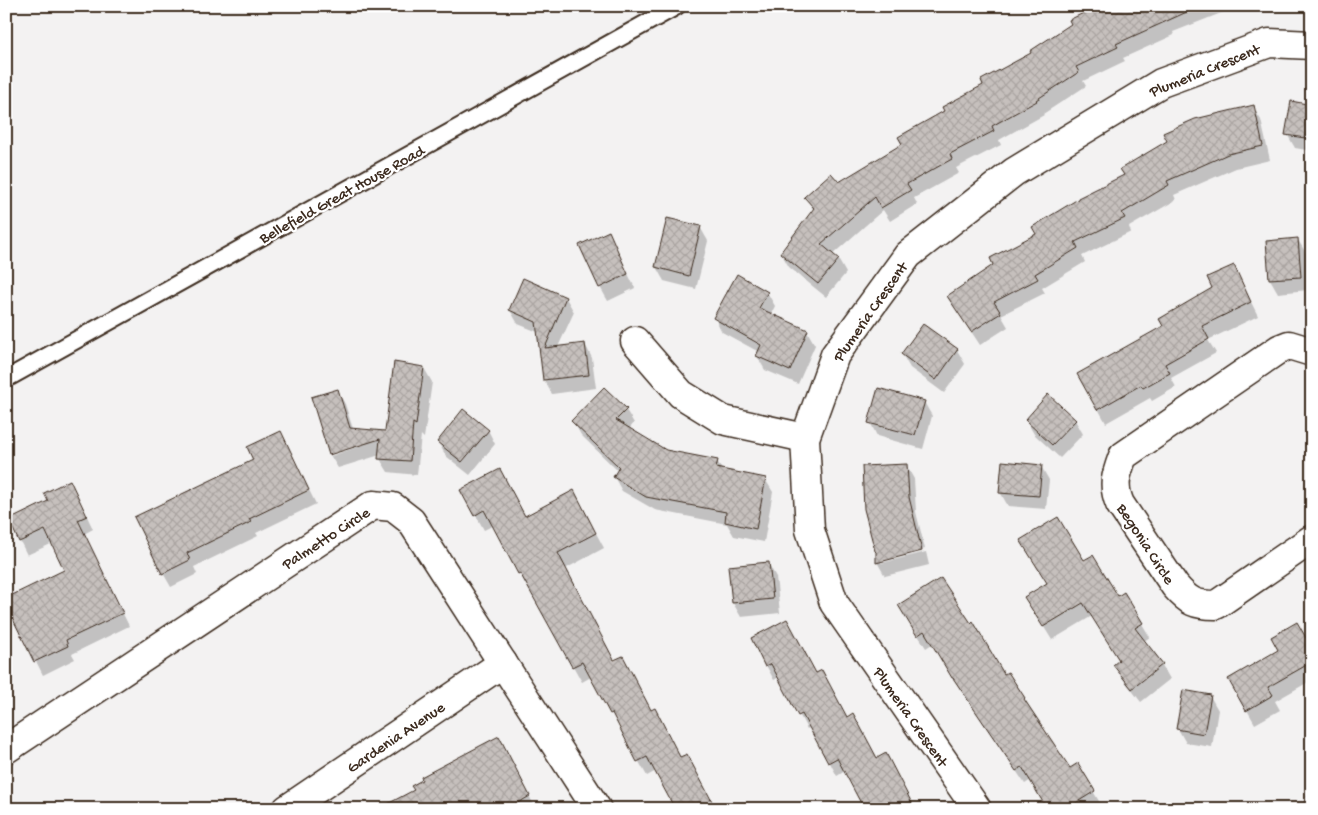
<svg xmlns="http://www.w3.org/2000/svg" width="1318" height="815" font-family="'Gochi Hand',sans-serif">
	<defs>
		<pattern id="building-cross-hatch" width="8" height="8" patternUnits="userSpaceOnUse" patternTransform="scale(1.25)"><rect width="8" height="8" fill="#c6c0bd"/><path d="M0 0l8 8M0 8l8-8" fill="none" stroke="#aba5a2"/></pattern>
	</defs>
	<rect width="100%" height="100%" fill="#f3f2f2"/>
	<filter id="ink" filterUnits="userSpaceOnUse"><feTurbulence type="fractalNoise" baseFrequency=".02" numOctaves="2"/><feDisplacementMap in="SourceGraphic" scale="10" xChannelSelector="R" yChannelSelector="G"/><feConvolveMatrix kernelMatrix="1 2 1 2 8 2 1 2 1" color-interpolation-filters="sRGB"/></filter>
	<g filter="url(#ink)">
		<g fill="#0003" fill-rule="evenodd">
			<path d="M1101,6h138l-66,26 1,3 -51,23 2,3 -42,20 3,5 -43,28 1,1 -45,25 2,5 -45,23 3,5 -45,25 3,6 -27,17 -7,-11 -51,45 6,4 8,14 -20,24 -37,-30 -8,-14 33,-42 -8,-14 33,-13 65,-40z"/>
			<path d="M1252,6h14l-11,5z"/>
			<path d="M1312,106v45l-17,-3 -8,-14z"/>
			<path d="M1253,107l8,13 9,40 -34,8 -62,27 2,5 -47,27 2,5 -49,24 3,6 -43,26 3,5 -44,22 7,12 -28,18 -23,-35 81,-76z"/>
			<path d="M700,227l8,14 -12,48 -32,-8 -8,-14z"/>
			<path d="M608,233l27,55 -27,13 -8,-14z"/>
			<path d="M1298,240l8,13 2,37 -30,3 -8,-14z"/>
			<path d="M1233,266l25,50 -50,24 8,13 -45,25 5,9 -24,14 -2,-3 -44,25 -27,-49 86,-48 49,-38z"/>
			<path d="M767,292l8,14 -4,8 36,17 8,14 -17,39 -33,-14 -8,-14 2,-4 -37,-20 -7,-14z"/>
			<path d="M566,298l8,14 -16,35 27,-3 7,14 4,30 -44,6 -8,-14 -6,-48 -20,-8 -8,-14z"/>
			<path d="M957,350l8,14 -21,29 -34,-25 -8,-14z"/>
			<path d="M424,368l8,14 -8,56 -3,-3 -4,40 -29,-3 -8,-13v-4l-42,13 -8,-13 -18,-57 25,-8 8,14 8,25 33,3zM363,443v2l-32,11v-3z"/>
			<path d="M924,402l8,14 -9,33 -46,-13 -7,-14z"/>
			<path d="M626,410l8,13 -5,6 37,22 51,10 5,9 43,9 8,13 -9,50 -30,-6 -7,-12 -72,-14 -33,-19 -8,-14 4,-6 -37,-36 -8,-14z"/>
			<path d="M1026,420h49l8,14 -23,24 -26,-24z"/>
			<path d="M488,430l7,14 -25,31 -24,-19 -8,-14z"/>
			<path d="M280,432l36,72 -60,29 2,3 -64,31 3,7 -26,13 -8,-14 92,-113z"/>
			<path d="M906,465l8,14 2,33 9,37 -44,11v3l45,-11 3,13 -44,11 -8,-14 1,-8z"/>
			<path d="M1041,466l8,14 -3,29 -38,-3 -8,-14z"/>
			<path d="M462,490l63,27 57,-10 22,41 -39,21 50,93 36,50 63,95 5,-3 3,5h-46l-20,-38 -9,5 -56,-99 -9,5 -53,-94h-1l-9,-15 -25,-48 -10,5z"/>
			<path d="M77,495l16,34 -9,5 45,92 -57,28 3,5 -32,16 -37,-73 60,-32 -13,-27 -26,12 -17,-34z"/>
			<path d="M1084,562l34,36 6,-4 26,43 -6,4 18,24 8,14 -29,23 -18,-23 -8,-14 5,-4 -28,-45 -40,24 -18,-29z"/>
			<path d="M768,563l8,14 4,36 -39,4 -8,-14 -4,-36z"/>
			<path d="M908,619l96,57 20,22 45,72 8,-5 25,41 -4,3h-50l-17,-29 -6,4 -63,-94 -1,1 -29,-47 -6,4z"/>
			<path d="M752,639l64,36 61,84 15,8 23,42h-49l-21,-38 -8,5 -26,-49 -4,2 -28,-52 -5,3z"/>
			<path d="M1312,651v29l-37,21 5,9 -25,14 -25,-44z"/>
			<path d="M1210,696l8,14 -6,37 -26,-4 -8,-14z"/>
			<path d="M509,757l27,52h-155l34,-19 9,-9z"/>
			<path d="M1312,793v16h-20l16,-10 -2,-3z"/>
		</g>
		<g fill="url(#building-cross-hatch)" stroke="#3b2a1e">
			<path d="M1098,6h102l-84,38 2,3 -42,20 3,5 -43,28 1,1 -45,25 2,5 -44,23 2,5 -45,25 4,6 -30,18 -6,-11 -54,47 18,15 -21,25 -38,-31 34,-45 -10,-11 27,-24 8,9 63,-38 -4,-7 46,-26 -2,-4 41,-22 -2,-5 50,-27 -1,-2 41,-27 -2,-4z"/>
			<path d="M1291,101l21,4v34l-27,-4z"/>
			<path d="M1254,105l9,41 -35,8 -61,27 2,4 -47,28 3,5 -50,24 3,6 -43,26 3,5 -44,23 7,11 -30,19 -24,-36 46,-31 -3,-7 46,-24 -4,-7 46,-28v-1l46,-23 -4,-6 47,-28 -4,-8 32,-14z"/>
			<path d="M667,218l34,8 -12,50 -34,-9z"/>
			<path d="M609,231l19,43 -29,14 -20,-43z"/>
			<path d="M1298,238l3,39 -32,2 -3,-38z"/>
			<path d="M1234,265l17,37 -49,24 7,13 -44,25 5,9 -27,15 -2,-3 -44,25 -20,-36 86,-48 -4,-7 53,-31 -5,-11z"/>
			<path d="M737,274l31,18 -9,16 49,22 -18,41 -34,-15 5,-11 -48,-27z"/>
			<path d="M523,278l43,19 -21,51 40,-5 4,32 -46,5 -7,-58 -27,-12z"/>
			<path d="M923,324l35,25 -22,31 -35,-26z"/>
			<path d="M394,362l30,5 -8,58 -3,-2 -3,38 -32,-2 2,-20 -51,16 -18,-58 27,-8 12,39 35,3z"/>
			<path d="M604,387l23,22 -11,11 50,30 52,10 -2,8 50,10 -10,51 -31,-7 1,-10 -80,-15 -33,-20 6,-10 -48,-46z"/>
			<path d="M878,388l47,13 -10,34 -47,-12z"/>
			<path d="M1048,394l28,26 -24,25 -27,-25z"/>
			<path d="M463,409l26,21 -27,32 -25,-20z"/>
			<path d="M281,431l28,59 -60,29 2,3 -64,31 3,7 -28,14 -28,-57 119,-57 -6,-13z"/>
			<path d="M1002,461l40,4 -3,31 -40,-3z"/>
			<path d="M907,464l2,33 13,54 -46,12v-11l-1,-1 -11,-42 -2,-43z"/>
			<path d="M500,469l25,47 49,-26 22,43 -38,20 56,107 9,-4 28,54 4,-2 25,49 7,-3 29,55h-41l-28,-52 -10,5 -25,-49 -2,1 -28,-52 -10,5 -52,-94 -2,1 -34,-64 -10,6 -14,-26z"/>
			<path d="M70,480l17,36 -9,4 45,93 -57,27 2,6 -34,16 -28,-57v-7l58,-28 -19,-40 -26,12 -10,-22 39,-19 -4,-8z"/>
			<path d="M1058,517l26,43 9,-5 25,41 6,-4 19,31 -8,5 28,36 -31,25 -19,-24 6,-5 -36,-57 -40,24 -19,-30 23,-14 -27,-43z"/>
			<path d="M769,562l4,37 -41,4 -4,-37z"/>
			<path d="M941,578l30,45 2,-2 31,53 4,-2 17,26 -1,1 46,69 8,-5 17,28 -29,18h-19l-25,-42 -6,4 -63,-93h-1l-28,-47 -7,5 -19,-31z"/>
			<path d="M787,619l29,54 6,-3 25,47 6,-4 24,45 9,-5 29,56h-51l-27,-51 -9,5 -26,-49 -4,2 -27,-52 -6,3 -14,-29z"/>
			<path d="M1297,622l15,26v14l-44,25 5,8 -27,16 -18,-32 50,-29 -7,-13z"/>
			<path d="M1183,690l28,5 -7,39 -28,-5z"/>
			<path d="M499,736l31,60 -23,13h-129l36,-19 -3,-4 11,-6 -1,-3z"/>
		</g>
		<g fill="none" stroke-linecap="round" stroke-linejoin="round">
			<g stroke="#3b2a1e" stroke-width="20">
				<path id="lane" d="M6,379l671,-373"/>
			</g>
			<g stroke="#3b2a1e" stroke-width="31">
				<g id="street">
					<path d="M635,341l46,53 42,26 82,18"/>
					<path d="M1312,352l-23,-7 -10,4 -156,107c-7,19 -11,29 -3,48l55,82c14,16 20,19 41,19l96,-66"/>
					<path d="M6,749l367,-244 20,2 18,14 186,288"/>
					<path d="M287,809l216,-146"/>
					<path d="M977,809l-143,-206 -24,-73 -5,-92 30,-83 73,-100 106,-83 147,-89 108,-40 43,2"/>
				</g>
			</g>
			<use href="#lane" stroke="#fff" stroke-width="16"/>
			<use href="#street" stroke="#fff" stroke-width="28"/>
		</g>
	</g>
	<g text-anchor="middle" stroke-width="4.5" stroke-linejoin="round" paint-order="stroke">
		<g font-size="16" fill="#3b2a1e" stroke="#fff">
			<text transform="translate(1204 69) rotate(-22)" y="6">Plumeria Crescent</text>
			<text transform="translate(341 193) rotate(-29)" y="6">Bellefield Great House Road</text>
			<text transform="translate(869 311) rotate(-55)" y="6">Plumeria Crescent</text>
			<text transform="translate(325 537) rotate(-33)" y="6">Palmetto Circle</text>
			<text transform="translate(1147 543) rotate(57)" y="6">Begonia Circle</text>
			<text transform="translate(912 716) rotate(55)" y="6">Plumeria Crescent</text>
			<text transform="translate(395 736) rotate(-34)" y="6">Gardenia Avenue</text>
		</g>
	</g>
	<rect width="1318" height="815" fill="none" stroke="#fff" stroke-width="25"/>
	<rect x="12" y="12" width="1293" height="790" fill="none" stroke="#3b2a1e" stroke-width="2" filter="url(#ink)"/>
</svg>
